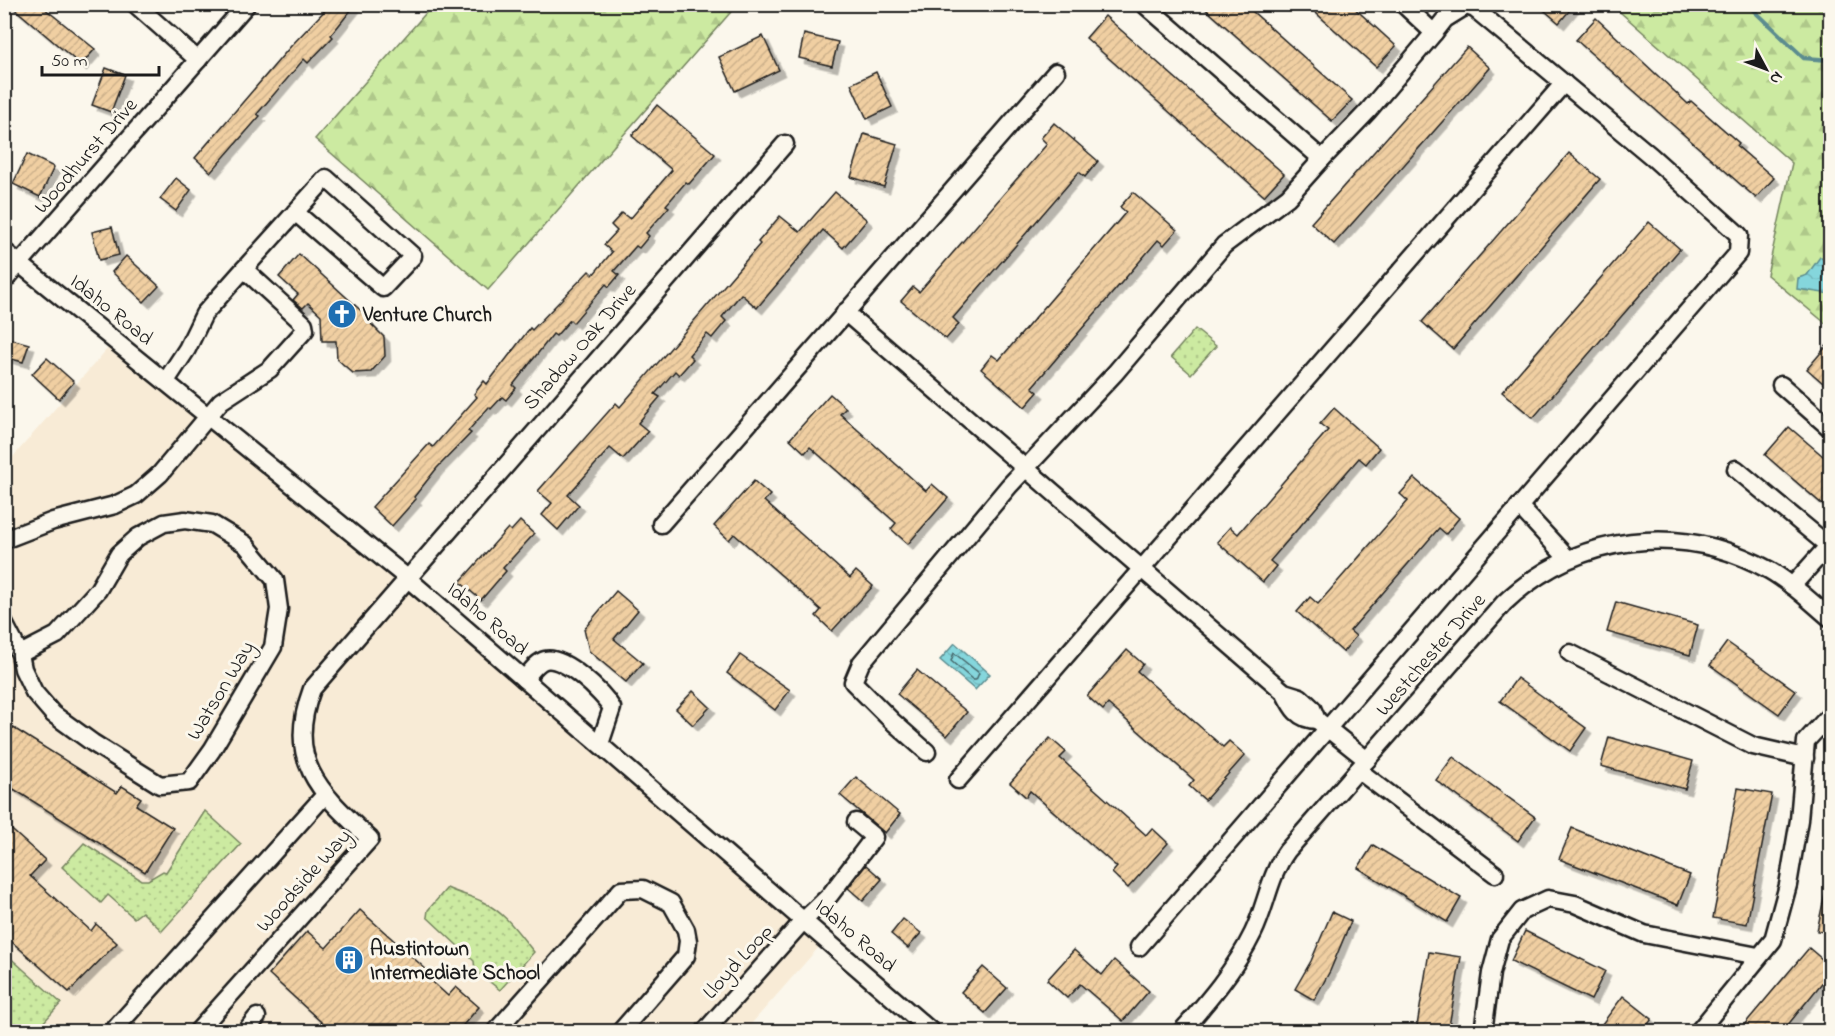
<svg xmlns="http://www.w3.org/2000/svg" width="1835" height="1036" font-family="'Indie Flower',sans-serif">
	<defs>
		<pattern id="forest-firs" width="22" height="20" patternUnits="userSpaceOnUse" patternTransform="scale(1.5)"><rect width="22" height="20" fill="#cceaa1"/><path d="M5 1l3.5 6h-7zM16 11l3.5 6h-7z" fill="#afc88a"/></pattern>
		<pattern id="park-dots" width="8" height="8" patternUnits="userSpaceOnUse" patternTransform="scale(1.5)"><rect width="8" height="8" fill="#cceaa1"/><path d="M2 2h.1M6 6h.1" fill="none" stroke="#afc88a" stroke-width="1.8" stroke-linecap="round"/></pattern>
		<pattern id="water-waves" width="16" height="10" patternUnits="userSpaceOnUse" patternTransform="scale(1.5)"><rect width="16" height="10" fill="#85d6dc"/><path d="M0 5q4-4 8 0t8 0" fill="none" stroke="#72b7bc"/></pattern>
		<pattern id="building-hatch" width="6" height="6" patternUnits="userSpaceOnUse" patternTransform="scale(1.5)"><rect width="6" height="6" fill="#f0cfa2"/><path d="M-1 1l2-2M0 6l6-6M5 7l2-2" fill="none" stroke="#cdb18b"/></pattern>
		<filter id="shadow"><feDropShadow dx="5.5" dy="5.5" stdDeviation="0" flood-color="#0004"/></filter>
	</defs>
	<rect width="100%" height="100%" fill="#fbf7ec"/>
	<filter id="ink" filterUnits="userSpaceOnUse"><feTurbulence type="fractalNoise" baseFrequency=".0167" numOctaves="2"/><feDisplacementMap in="SourceGraphic" scale="12" xChannelSelector="R" yChannelSelector="G"/><feConvolveMatrix kernelMatrix="1 2 1 2 8 2 1 2 1" color-interpolation-filters="sRGB"/></filter>
	<g filter="url(#ink)">
		<path fill="#f8ebd6" d="M115,340l711,599 -81,92 -740,1v-566z"/>
		<g fill="url(#forest-firs)" stroke="#74835e" stroke-width="1.5">
			<path d="M433,5v-1l304,1 -249,285 -173,-151z"/>
			<path d="M1612,5h218v322l-63,-52 25,-112z"/>
		</g>
		<g fill="url(#park-dots)" stroke="#74835e" stroke-width="1.5">
			<path d="M1195,329l21,17 -25,28 -20,-17z"/>
			<path d="M205,811l36,33 -79,87 -20,-19 -8,6 -26,-23 -7,8 -39,-36 22,-24 57,37h7l15,-9 3,1z"/>
			<path d="M447,888c12,6 25,8 36,14 24,12 35,31 51,50l-34,38 -25,-20 -1,-9 -47,-44 1,-7z"/>
			<path d="M6,954l55,49 -20,22 -1,6h-34z"/>
		</g>
		<g fill="url(#water-waves)" stroke="#5b8c8f" stroke-width="1.5">
			<path d="M1820,257l10,7v30l-33,-5 1,-11 9,-3z"/>
			<path d="M955,643l35,31 -15,16 -35,-30z"/>
		</g>
		<g fill="none" stroke-linecap="round" stroke-linejoin="round">
			<path stroke="#466669" stroke-width="1.5" d="M954,653l25,20 -3,7h-3l-22,-19z"/>
			<path stroke="#5b8c8f" stroke-width="4.5" d="M1747,4l57,54 26,2"/>
		</g>
		<g fill="url(#building-hatch)" stroke="#1c1c1c" stroke-width="1.5" filter="url(#shadow)">
			<path d="M9,4h30l56,45 -14,16z"/>
			<path d="M331,4h25l-25,31 2,2 -25,26 -4,-4 -47,55 3,2 -49,56 -16,-14 96,-112z"/>
			<path d="M1200,4h44l108,96 -20,21z"/>
			<path d="M1306,4h44l46,42 -20,21z"/>
			<path d="M1537,4h38l-16,19z"/>
			<path d="M1105,16l179,158 -20,22 -178,-158z"/>
			<path d="M1596,18l92,86 3,-3 48,42 -2,3 37,32 -18,20 -180,-158z"/>
			<path d="M804,34l34,8 -6,24 -33,-8z"/>
			<path d="M763,36l16,34 -44,21 -16,-34z"/>
			<path d="M1467,47l23,21 -156,176 -23,-21z"/>
			<path d="M106,68l19,7 -14,37 -19,-7z"/>
			<path d="M876,72l16,35 -25,12 -16,-35z"/>
			<path d="M657,105l58,49 -26,30 -3,-2 -20,23 3,2 -23,26 3,3 -10,12 -3,-2 -22,25 5,4 -10,12 -3,-3 -33,39 -3,-3 -14,16 -3,-2 -40,51 3,3 -10,12 -4,-3 -11,12 -2,-2 -21,24 3,2 -34,35 -23,29 2,2 -24,27 -20,-19 57,-63 4,3 44,-50 -3,-3 10,-13 3,3 43,-56 2,2 57,-59 4,4 19,-23 -8,-7 13,-14 -6,-6 11,-12 8,6 42,-49 -40,-34z"/>
			<path d="M1054,123l44,38 -13,16 -6,-5 -126,146 6,6 -13,15 -45,-38 12,-14 6,5 128,-148 -6,-6z"/>
			<path d="M864,134l33,10 -13,43 -33,-10z"/>
			<path d="M1569,153l31,26 -147,170 -31,-27z"/>
			<path d="M27,154l27,13 -14,30 -27,-13z"/>
			<path d="M176,178l15,12 -15,21 -16,-12z"/>
			<path d="M835,192l32,28 -24,28 -20,-18 -66,78 -16,-14 -19,23 4,4 -14,17 -5,-4 -18,21 4,4 -14,16 -4,-4 -20,23 5,3 -22,26 10,8 -25,28 -13,-11 -42,47 11,10 -21,25 -16,-15 10,-12 -14,-12 78,-88 4,4 140,-163 -2,-2 22,-26 20,16z"/>
			<path d="M1133,192l44,38 -13,15 -6,-5 -126,147 6,5 -13,15 -44,-38 11,-14 7,5 127,-148 -6,-5z"/>
			<path d="M1649,222l31,27 -147,169 -31,-26z"/>
			<path d="M112,227l7,28 -20,5 -7,-28z"/>
			<path d="M299,254l70,64 -1,3 16,16 1,19 -14,16 -18,1 -16,-14 -1,-18h-14l-1,-26 -13,-12 -5,5 -10,-8 5,-6 -19,-17z"/>
			<path d="M126,256l33,30 -15,16 -32,-30z"/>
			<path d="M4,337l25,7 -6,18 -19,-5z"/>
			<path d="M1830,342v47l-23,-20z"/>
			<path d="M47,358l27,24 -15,17 -27,-25z"/>
			<path d="M830,394l16,14 -6,6 86,77 6,-7 16,14 -40,46 -17,-15 5,-6 -86,-76 -5,6 -15,-14z"/>
			<path d="M1334,408l45,40 -13,16 -7,-6 -89,103 6,5 -13,16 -46,-40 13,-15 8,7 90,-104 -8,-6z"/>
			<path d="M1789,427l41,35v49l-65,-56z"/>
			<path d="M1414,478l45,40 -13,16 -7,-6 -89,103 6,5 -13,16 -46,-40 13,-15 8,7 90,-103 -8,-7z"/>
			<path d="M754,481l16,14 -6,6 86,77 6,-7 17,15 -41,45 -16,-15 5,-6 -87,-76 -5,6 -15,-14z"/>
			<path d="M520,521l14,13 -31,34 3,3 -25,29 -21,-18 48,-54 3,3z"/>
			<path d="M616,591l22,19 -24,29 29,24 -17,19 -37,-31 -5,-22z"/>
			<path d="M1616,602l82,23 -8,30 -83,-23z"/>
			<path d="M1727,642l69,49 -17,23 -69,-49z"/>
			<path d="M1127,650l16,14 -6,7 86,76 6,-6 16,14 -40,45 -16,-14 5,-6 -86,-76 -5,6 -16,-14z"/>
			<path d="M740,655l50,35 -15,20 -48,-37z"/>
			<path d="M917,670l50,42 -20,24 -50,-42z"/>
			<path d="M1517,678l69,50 -16,23 -70,-50z"/>
			<path d="M693,691l17,16 -17,18 -17,-16z"/>
			<path d="M4,722l113,71 5,-7 19,12 -5,7 37,23 -28,44 -141,-89z"/>
			<path d="M1609,737l84,24 -8,28 -84,-23z"/>
			<path d="M1050,738l16,14 -6,6 86,77 6,-7 16,15 -40,45 -16,-15 5,-6 -87,-76 -4,6 -16,-14z"/>
			<path d="M1453,757l82,60 -17,24 -82,-61z"/>
			<path d="M856,777l44,37 -15,19 -45,-38z"/>
			<path d="M1738,788l34,6 -25,130 -34,-6z"/>
			<path d="M4,823l41,37 -15,16 61,55 5,-7 21,19 -48,49 -65,-57z"/>
			<path d="M1572,828l118,47 -12,30 -119,-46z"/>
			<path d="M1373,845l88,53 -14,24 -89,-54z"/>
			<path d="M866,865l16,14 -19,22 -15,-13z"/>
			<path d="M1825,893h5v40l-13,-2z"/>
			<path d="M360,910l69,62 -3,4 22,20 8,-9 23,20 -22,25h-125l-63,-58 38,-43 19,17z"/>
			<path d="M1332,912l19,9 -21,50 -16,29 -19,-11 16,-28z"/>
			<path d="M903,919l18,14 -13,15 -17,-14z"/>
			<path d="M1525,931l80,40 -14,29 -80,-39z"/>
			<path d="M1809,948l21,18v7l-48,59h-44z"/>
			<path d="M1074,950l28,25 12,-15 35,31 -26,30 -43,-37 -13,14 -20,-18z"/>
			<path d="M1429,952l32,5 -13,75h-32z"/>
			<path d="M983,967l24,21 -22,25 -24,-21z"/>
			<path d="M1623,996l29,23 -10,13h-46z"/>
		</g>
		<g fill="none" stroke-linecap="round" stroke-linejoin="round">
			<g stroke="#1c1c1c" stroke-width="21">
				<g id="minor">
					<path d="M135,4l63,56"/>
					<path d="M1144,4l178,155 46,-48 66,-78"/>
					<path d="M4,251l402,326 526,455"/>
					<path d="M244,269l82,-91 87,78 -30,32 -88,-76"/>
					<path d="M4,281l243,-277"/>
					<path d="M845,312l439,380 16,5 12,11 5,12 50,40"/>
					<path d="M1781,385l49,43"/>
					<path d="M1736,469l94,78"/>
					<path d="M1519,506l49,53"/>
					<path d="M661,524l395,-452"/>
					<path d="M4,540l49,-19 62,-16 21,-10 24,-21 61,-73 49,-32 35,-39 -1,-6 -60,-55 -40,45 -17,35 -21,32"/>
					<path d="M1792,586l38,-42"/>
					<path d="M4,623l16,31 3,15 11,23 19,22 40,29 67,42 29,-3 23,-32 61,-103 6,-38 -4,-29 -30,-36 -33,-20 -27,-4 -21,3 -26,14 -19,17 -21,36 -41,45 -37,19"/>
					<path d="M1570,653l183,93 52,12"/>
					<path d="M524,679c6,-6 13,-17 21,-19 19,-5 58,33 67,48l-12,36"/>
					<path d="M1284,692c8,16 14,28 33,28"/>
					<path d="M927,752l-35,-31 -39,-39 8,-19 148,-177 106,-113 109,-128 64,-48 34,-38"/>
					<path d="M1358,770l137,104"/>
					<path d="M958,780l606,-697"/>
					<path d="M1139,947l599,-694 1,-18 -88,-79 -176,-147 -9,-3 -21,13 -11,14 -31,-29"/>
					<path d="M112,1032l212,-236"/>
					<path d="M197,1032l173,-193c-50,-47 -85,-77 -58,-150l473,-545"/>
					<path d="M245,1032l12,-15"/>
					<path d="M495,1032l126,-142 22,-1 28,14 15,27 2,11 -2,15 -66,76"/>
					<path d="M704,1032l100,-112 26,-25 44,-58 -18,-15"/>
					<path d="M1181,1032c27,-31 54,-62 72,-99 13,-26 16,-57 34,-82l217,-248c73,-69 177,-82 265,-33 23,13 42,32 61,48"/>
					<path d="M1483,1032l8,-59 9,-34 22,-28 26,-12 27,5 69,30 114,22"/>
					<path d="M1698,1032l75,-92 15,-55 11,-65 7,-79 24,-26"/>
				</g>
			</g>
			<use href="#minor" stroke="#fbf7ec" stroke-width="16"/>
		</g>
	</g>
	<defs>
		<g id="church-disc" transform="scale(1.5)"><circle r="9.5" fill="#1f6fb2" stroke="#fbf7ec"/><path d="M-1.2-6h2.4v3.5h3.3v2.4h-3.3V6h-2.4V-.1h-3.3v-2.4h3.3Z" fill="#fff"/></g>
		<g id="building-disc" transform="scale(1.5)"><circle r="9.5" fill="#1f6fb2" stroke="#fbf7ec"/><path d="M-4-6H4V6H1V3H-1V6H-4ZM-2.5-4.3h1.7v1.8h-1.7ZM.8-4.3h1.7v1.8H.8ZM-2.5-1h1.7V.8h-1.7ZM.8-1h1.7V.8H.8Z" fill="#fff"/></g>
	</defs>
	<g fill-rule="evenodd">
		<use href="#church-disc" x="342" y="314"/>
		<use href="#building-disc" x="349" y="960"/>
	</g>
	<g text-anchor="middle" stroke-width="6" stroke-linejoin="round" paint-order="stroke">
		<g font-size="21" fill="#1c1c1c" stroke="#fbf7ec">
			<text transform="translate(85 155) rotate(-49)" y="7">Woodhurst Drive</text>
			<text transform="translate(112 309) rotate(39)" y="7">Idaho Road</text>
			<text transform="translate(579 346) rotate(-49)" y="7">Shadow Oak Drive</text>
			<text transform="translate(488 618) rotate(41)" y="7">Idaho Road</text>
			<text transform="translate(1430 654) rotate(-49)" y="7">Westchester Drive</text>
			<text transform="translate(220 690) rotate(-59)" y="7">Watson Way</text>
			<text transform="translate(303 880) rotate(-48)" y="7">Woodside Way</text>
			<text transform="translate(856 935) rotate(41)" y="7">Idaho Road</text>
			<text transform="translate(737 961) rotate(-48)" y="7">Lloyd Loop</text>
		</g>
		<g font-size="21" font-weight="bold" fill="#1c1c1c" stroke="#fbf7ec" text-anchor="start">
			<text x="363" y="321">Venture Church</text>
			<text x="370" y="955">Austintown<tspan x="370" dy="24">Intermediate School</tspan></text>
		</g>
	</g>
	<rect width="1835" height="1036" fill="none" stroke="#fbf7ec" stroke-width="24"/>
	<rect x="12" y="12" width="1811" height="1012" fill="none" stroke="#1c1c1c" stroke-width="2" filter="url(#ink)"/>
	<g transform="translate(1766 69) rotate(131)" stroke="#fbf7ec" stroke-width="4.5" paint-order="stroke">
	<path d="M0-4.5L10 22L0 15L-10 22Z" fill="#1c1c1c"/>
	<text y="-9" font-size="16" font-weight="bold" text-anchor="middle" fill="#1c1c1c">N</text>
	</g>
	<path d="M42 66v9h117v-9" fill="none" stroke="#1c1c1c" stroke-width="3"/>
	<text x="51" y="66" font-size="18" fill="#1c1c1c" stroke="#fbf7ec" stroke-width="4.5" paint-order="stroke">50 m</text>
</svg>
